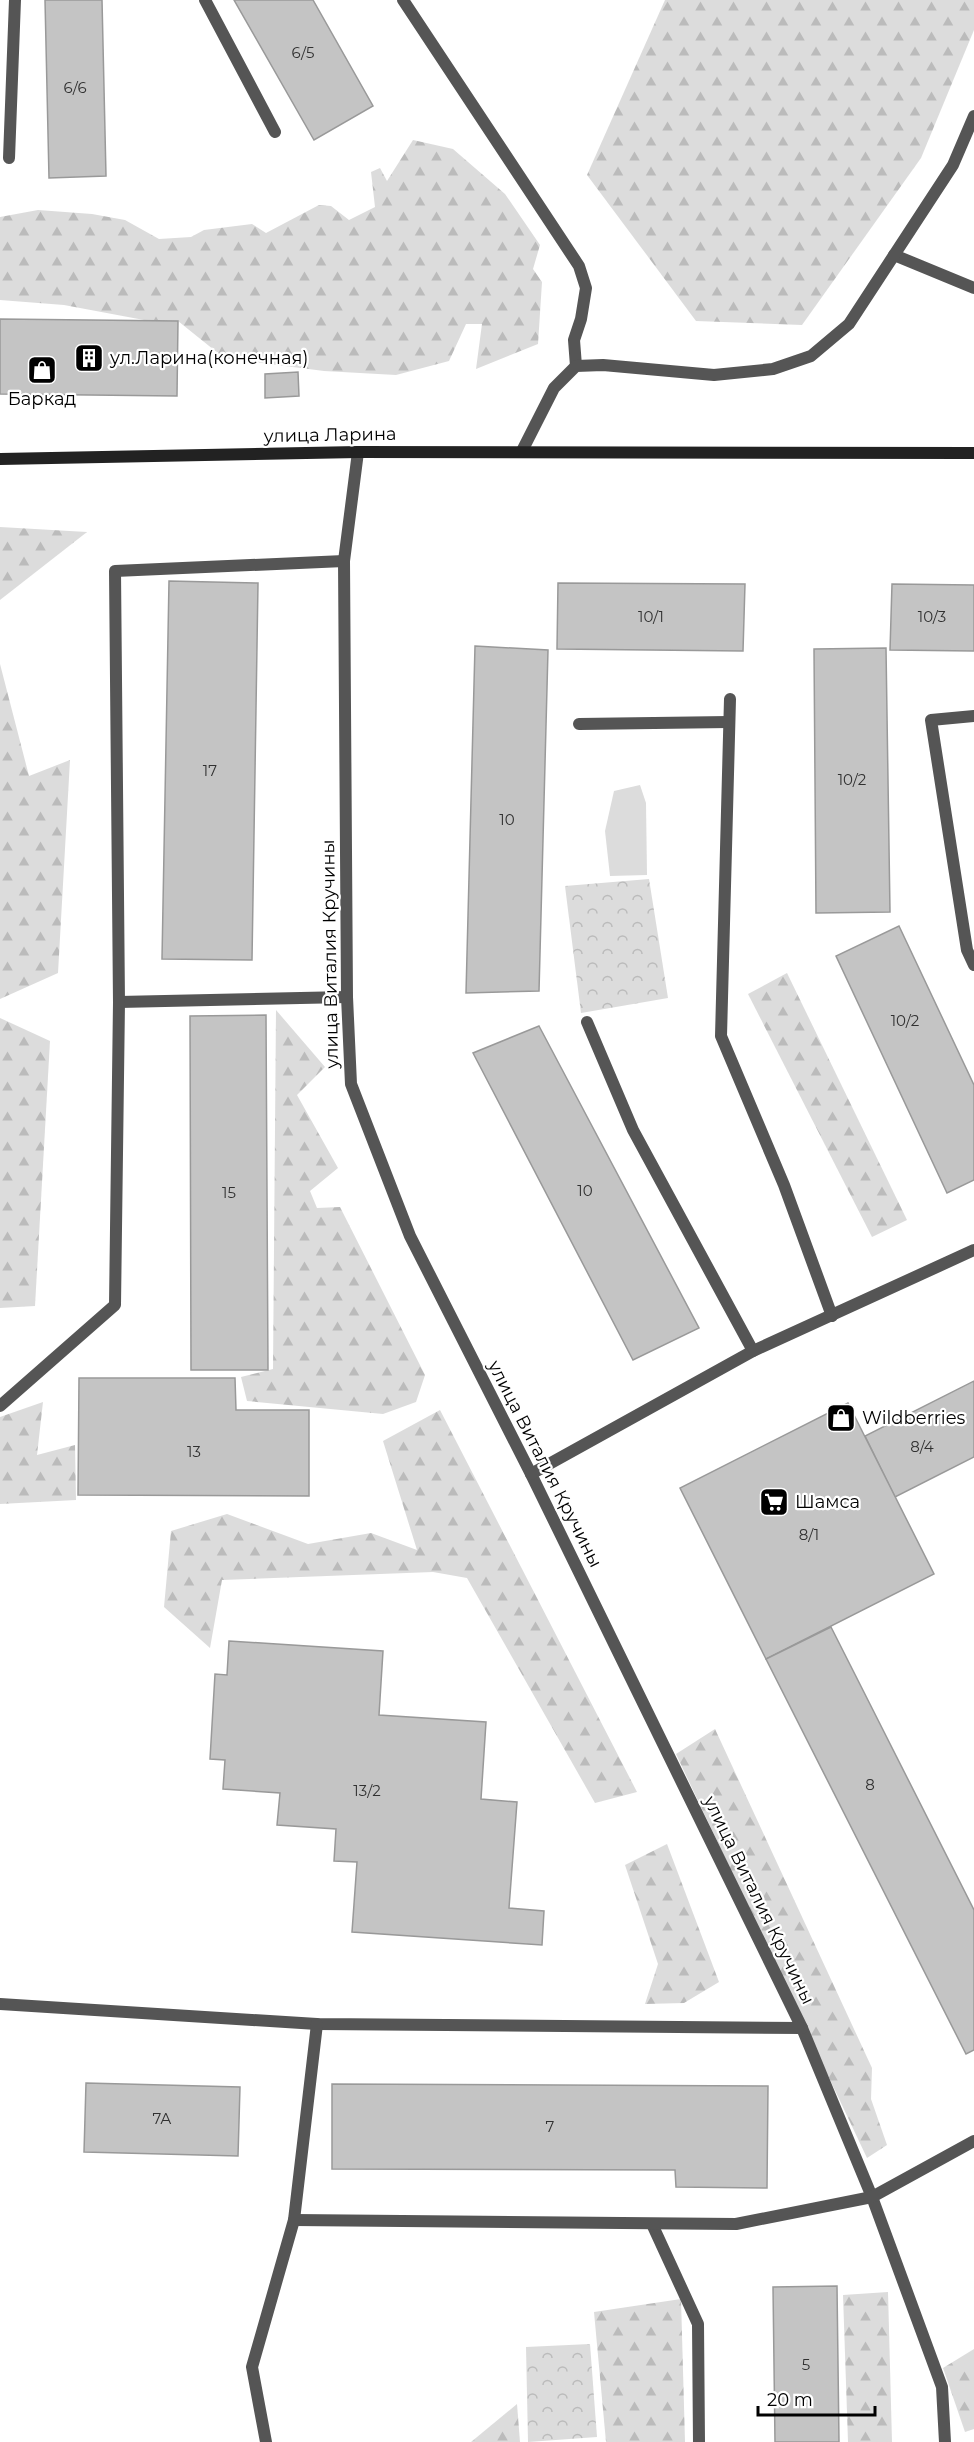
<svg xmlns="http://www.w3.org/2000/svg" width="974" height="2442" font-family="Montserrat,sans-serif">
	<defs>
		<pattern id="forest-firs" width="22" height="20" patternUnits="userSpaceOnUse" patternTransform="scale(1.5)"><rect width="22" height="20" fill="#dcdcdc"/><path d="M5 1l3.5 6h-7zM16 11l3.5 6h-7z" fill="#bbb"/></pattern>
		<pattern id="park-crowns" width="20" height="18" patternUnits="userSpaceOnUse" patternTransform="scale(1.5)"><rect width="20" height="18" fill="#dcdcdc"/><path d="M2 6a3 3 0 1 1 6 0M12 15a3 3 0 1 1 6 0" fill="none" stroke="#bbb"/></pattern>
	</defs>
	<rect width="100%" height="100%" fill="#fff"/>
	<g fill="url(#forest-firs)">
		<path d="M665,0h309v30l-53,128 -119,167 -106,-4 -109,-146z"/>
		<path d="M413,140l40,9 52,45 35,51 -7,24 9,13 -4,62 -62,25 6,-45h-16l-17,37 -53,14 -72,-4 -100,-13 -46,-37 -34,-1 -80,-15 -64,-5v-83l38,-7 54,4 33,6 34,19 32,-2 13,-7 48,-6 14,9 53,-28 12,1 18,14 26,-13 -4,-35 9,-4 7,13z"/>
		<path d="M0,527l87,5 -87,68z"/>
		<path d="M0,664l29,112 41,-16 -12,213 -58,26z"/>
		<path d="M787,973l120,247 -35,17 -124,-243z"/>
		<path d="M276,1010l49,57 -28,28 41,73 -28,23 7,17 23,-1 85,168 -9,27 -33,12 -136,-13 -6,-24 32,-8z"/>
		<path d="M0,1018l50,23 -15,265 -35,2z"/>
		<path d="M43,1402l-6,53 38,-10 1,55 -76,4v-87z"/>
		<path d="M440,1410l197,382 -42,11 -128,-225 -34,-6 -211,8 -12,68 -46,-41 7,-76 56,-17 81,30 63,-11 46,17 -34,-109z"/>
		<path d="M715,1729l157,339 -1,31 16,46 -20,13 -191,-404z"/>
		<path d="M667,1844l52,138 -35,21 -39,1 13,-40 -33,-99z"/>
		<path d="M888,2292l4,150h-44l-5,-147z"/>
		<path d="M681,2299l4,143h-79l-12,-130z"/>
		<path d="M974,2349v80l-9,3 -22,-64z"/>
		<path d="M517,2404l3,38h-49z"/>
	</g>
	<g fill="url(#park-crowns)">
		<path d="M649,879l19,119 -87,15 -16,-127z"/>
		<path d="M590,2344l7,93 -69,5 -2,-95z"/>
	</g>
	<path fill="#dcdcdc" d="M640,785l6,18 1,72 -37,1 -5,-45 9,-40z"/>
	<g fill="#c4c4c4" stroke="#999" stroke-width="1.5">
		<path d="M45,0h57l4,176 -57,2z"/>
		<path d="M234,0h79l60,106 -59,34z"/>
		<path d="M0,319l178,2 -1,75 -177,-2z"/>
		<path d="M298,372l1,24 -34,2v-24z"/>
		<path d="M169,581l89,2 -6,377 -90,-1z"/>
		<path d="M558,583l187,1 -2,67 -186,-2z"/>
		<path d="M892,584l82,1v66l-84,-1z"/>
		<path d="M475,646l73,4 -9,341 -73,2z"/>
		<path d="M886,648l4,264 -74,1 -2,-264z"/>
		<path d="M899,926l75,159v95l-27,13 -111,-237z"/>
		<path d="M266,1015l2,355h-77l-1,-354z"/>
		<path d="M539,1026l160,302 -66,32 -160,-307z"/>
		<path d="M79,1378h156l1,32h73v86l-231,-1z"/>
		<path d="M974,1381v76l-79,40 -30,-61z"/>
		<path d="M848,1403l86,171 -168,85 -86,-171z"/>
		<path d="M831,1627l143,283v140l-8,4 -200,-395z"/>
		<path d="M229,1641l154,10 -4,64 107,7 -5,77 36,3 -8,106 35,3 -2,34 -190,-13 5,-70 -23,-1 2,-32 -59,-4 3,-32 -57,-4 2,-29 -15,-1 5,-85 12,1z"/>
		<path d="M86,2083l154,4 -2,69 -154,-4z"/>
		<path d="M332,2084l436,2 -1,102 -91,-1 -1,-17 -343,-1z"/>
		<path d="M837,2286l2,156h-64l-2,-155z"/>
	</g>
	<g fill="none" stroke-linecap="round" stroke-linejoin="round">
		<g stroke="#555" stroke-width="12">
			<path d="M205,0l70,132"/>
			<path d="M403,0l176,266 7,22 -5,31 -7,21 2,26"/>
			<path d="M9,158l6,-158"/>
			<path d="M894,255l80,33"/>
			<path d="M522,451l32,-63 22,-22 27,-1 111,10 59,-6 38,-13 38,-32 104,-159 21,-49"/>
			<path d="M119,1002l228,-5"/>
			<path d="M0,1406l115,-101 4,-303 -4,-431 229,-10"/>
			<path d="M652,2224l46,100 1,118"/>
		</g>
		<g stroke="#555" stroke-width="12">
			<path d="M358,452l-14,109 3,436 4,87 59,152 121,238 271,554 70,169 70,190 3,55"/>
			<path d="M730,699l-9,337 63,149 48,131"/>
			<path d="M974,716l-43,4 36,230 7,15"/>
			<path d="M579,724l150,-2"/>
			<path d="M587,1022l46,108 120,221"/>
			<path d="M531,1474l222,-123 221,-101"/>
			<path d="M0,2004l317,20 485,4"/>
			<path d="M294,2220l442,4 136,-27 102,-56"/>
			<path d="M266,2442l-14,-75 42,-147 23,-196"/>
		</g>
		<path stroke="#222" stroke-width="12" d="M0,459l358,-7 616,1"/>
	</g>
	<defs>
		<g id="building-square" transform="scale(1.5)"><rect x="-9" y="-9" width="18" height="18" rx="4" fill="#000" stroke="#fff"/><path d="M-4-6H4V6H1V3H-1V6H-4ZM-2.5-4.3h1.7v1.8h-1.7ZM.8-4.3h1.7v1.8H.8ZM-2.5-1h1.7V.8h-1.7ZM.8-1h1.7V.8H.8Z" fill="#fff"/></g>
		<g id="shop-square" transform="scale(1.5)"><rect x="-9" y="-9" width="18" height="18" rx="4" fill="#000" stroke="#fff"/><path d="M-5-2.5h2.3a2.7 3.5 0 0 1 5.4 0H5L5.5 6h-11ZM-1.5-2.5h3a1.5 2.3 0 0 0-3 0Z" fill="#fff"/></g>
		<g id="supermarket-square" transform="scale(1.5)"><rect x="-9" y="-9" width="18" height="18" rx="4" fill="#000" stroke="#fff"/><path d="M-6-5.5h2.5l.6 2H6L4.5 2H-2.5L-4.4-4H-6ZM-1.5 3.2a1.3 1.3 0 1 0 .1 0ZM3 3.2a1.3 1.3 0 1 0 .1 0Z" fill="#fff"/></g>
	</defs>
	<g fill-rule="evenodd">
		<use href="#building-square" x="89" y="358"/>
		<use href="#shop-square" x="42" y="370"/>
		<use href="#shop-square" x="841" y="1418"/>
		<use href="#supermarket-square" x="774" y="1502"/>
	</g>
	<g text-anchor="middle" stroke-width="4.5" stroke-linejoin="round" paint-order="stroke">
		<g font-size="15" fill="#313131">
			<text x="303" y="58">6/5</text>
			<text x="75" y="93">6/6</text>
			<text x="651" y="622">10/1</text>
			<text x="932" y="622">10/3</text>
			<text x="210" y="776">17</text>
			<text x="852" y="785">10/2</text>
			<text x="507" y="825">10</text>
			<text x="905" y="1026">10/2</text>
			<text x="585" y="1196">10</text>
			<text x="229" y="1198">15</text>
			<text x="922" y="1452">8/4</text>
			<text x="194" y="1457">13</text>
			<text x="809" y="1540">8/1</text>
			<text x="870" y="1790">8</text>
			<text x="367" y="1796">13/2</text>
			<text x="162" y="2124">7А</text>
			<text x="550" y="2132">7</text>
			<text x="806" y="2370">5</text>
		</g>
		<g font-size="18" fill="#000" stroke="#fff" text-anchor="start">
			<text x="110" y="364">ул.Ларина(конечная)</text>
			<text x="42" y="405" text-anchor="middle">Баркад</text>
			<text x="862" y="1424">Wildberries</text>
			<text x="795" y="1508">Шамса</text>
		</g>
		<g font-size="18" fill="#000" stroke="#fff">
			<text transform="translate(330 435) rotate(-1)" y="6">улица Ларина</text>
			<text transform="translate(330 954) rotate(-91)" y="6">улица Виталия Кручины</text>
			<text transform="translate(545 1464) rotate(63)" y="6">улица Виталия Кручины</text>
			<text transform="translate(759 1900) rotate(64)" y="6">улица Виталия Кручины</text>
		</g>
	</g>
	<path d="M758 2406v9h117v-9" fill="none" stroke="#000000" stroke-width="3"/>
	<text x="767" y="2406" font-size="18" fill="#000000" stroke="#ffffff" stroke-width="4.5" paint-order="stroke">20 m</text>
</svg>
